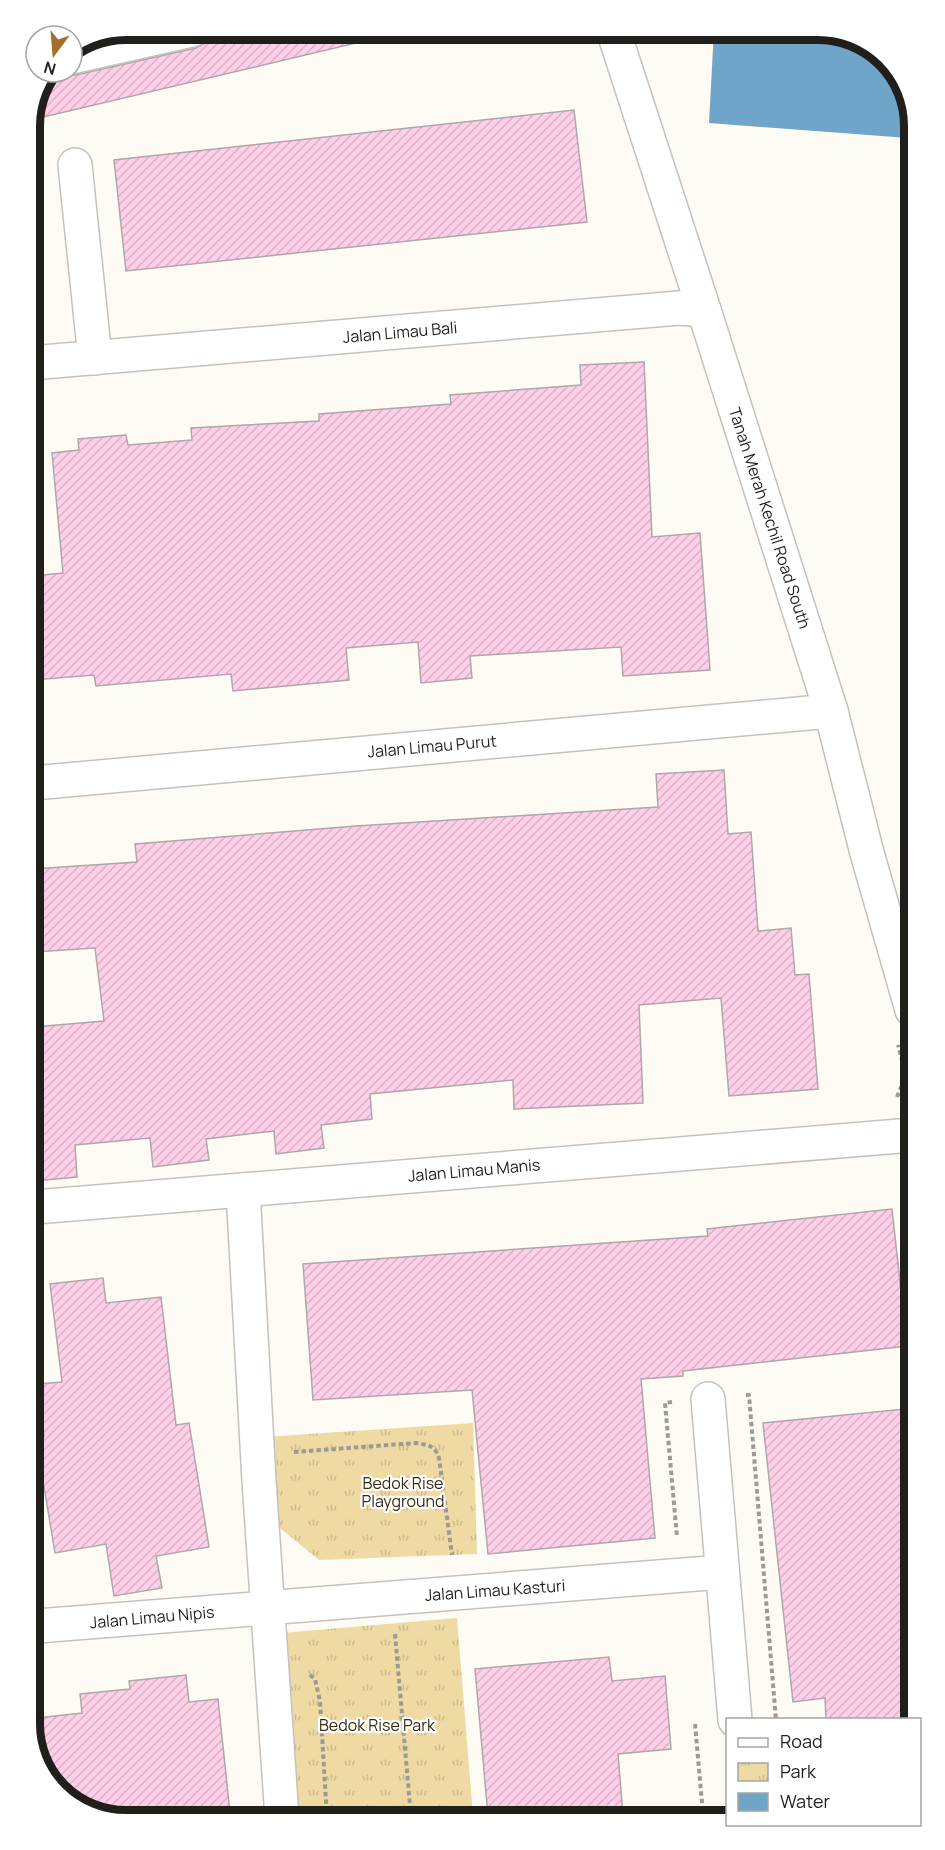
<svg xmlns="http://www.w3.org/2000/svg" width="945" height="1850" font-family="Manrope,sans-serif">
	<defs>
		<pattern id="park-tufts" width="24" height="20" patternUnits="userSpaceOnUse" patternTransform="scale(1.5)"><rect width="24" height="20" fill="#efdaa4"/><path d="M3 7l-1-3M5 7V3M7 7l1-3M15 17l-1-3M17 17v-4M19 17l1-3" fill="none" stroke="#cdbb8d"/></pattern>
		<pattern id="building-hatch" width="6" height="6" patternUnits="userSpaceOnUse" patternTransform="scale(1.5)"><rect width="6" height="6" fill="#ffcfe8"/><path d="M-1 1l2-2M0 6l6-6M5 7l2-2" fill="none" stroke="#dab1c6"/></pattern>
	</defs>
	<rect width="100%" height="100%" fill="#fefbf4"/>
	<g fill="url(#park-tufts)">
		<path d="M473,1423l4,131 -158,6 -39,-32 -15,-91z"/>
		<path d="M457,1618l16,198 -178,2 -13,-185z"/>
	</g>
	<path fill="#70a5ca" d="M714,30h111l52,20 31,40v48l-199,-15z"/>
	<g fill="url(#building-hatch)" stroke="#aea7ab" stroke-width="1.5">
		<path d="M210,30h144l2,13 -325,77 21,-47 10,-1 5,3h9l120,-27 9,-5 5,-7z"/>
		<path d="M574,110l13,112 -461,49 -12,-111z"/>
		<path d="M644,362l8,175 48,-4 10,137 -87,6 -2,-29 -151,9 2,22 -51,5 -3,-41 -72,6 3,32 -116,11 -2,-17 -135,12 -2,-11 -61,5 -1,-104 31,-3 -11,-120 27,-3 -1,-11 48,-4 2,10 64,-5 -1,-12 128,-7v-7l132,-10 -1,-9 131,-10 -1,-20z"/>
		<path d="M724,770l4,64 23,-2 7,99 33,-3 4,47 14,-1 9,115 -89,7 -8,-98 -82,7 4,98 -129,6 -1,-29 -143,14 2,25 -51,6 3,23 -48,6 -2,-23 -68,8 3,21 -56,7 -3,-29 -75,7 2,32 -42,4 -1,-154 70,-6 -9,-73 -61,4 -1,-83 104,-7 -2,-18 221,-18 302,-19 -2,-33z"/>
		<path d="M892,1209l15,137 -224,25v5l-42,3 14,159 -167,16 -16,-164 -159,10 -10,-136 405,-28 -1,-7z"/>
		<path d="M103,1278l3,25 55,-6 15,128 13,-2 20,124 -53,9 6,32 -48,8 -8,-52 -51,9 -19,-115 8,-2 -6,-52 24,-2 -12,-98z"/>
		<path d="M905,1409l9,83 1,227h-89l-1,-21 -32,4 -30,-279z"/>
		<path d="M609,1657l3,24 53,-5 6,73 -53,5 5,61 -135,1 -13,-147z"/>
		<path d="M186,1675l3,27 29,-3 12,114 -59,6 -50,1 -53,-20 -31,-40v-42l45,-5 -2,-19 50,-5 -1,-8z"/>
	</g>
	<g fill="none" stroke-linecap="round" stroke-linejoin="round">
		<g stroke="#c5c2bc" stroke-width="36">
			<g id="minor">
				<path d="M613,30l91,280 127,401 36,142 45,157"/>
				<path d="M72,57l120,-27"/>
				<path d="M75,165l20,193"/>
				<path d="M31,363l648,-55 25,2"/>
				<path d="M33,783l798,-72"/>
				<path d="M243,1190l16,291 23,337"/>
				<path d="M35,1207l877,-72"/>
				<path d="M708,1399l27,321"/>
				<path d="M37,1626l685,-54"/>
			</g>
		</g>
		<g stroke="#9d9a95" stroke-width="4" stroke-dasharray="4.5 3" stroke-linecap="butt">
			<path d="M897,1097l9,-22 -8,-30"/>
			<path d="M746,1395h3l27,325"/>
			<path d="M672,1402l-7,1 12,134"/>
			<path d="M294,1452l122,-9c12,2 19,2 23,15l13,97"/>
			<path d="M395,1634l16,183"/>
			<path d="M310,1675l5,4 5,22 7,117"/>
			<path d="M695,1724l8,90"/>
		</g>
		<use href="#minor" stroke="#fff" stroke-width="33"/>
	</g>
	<g text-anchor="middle" stroke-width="4.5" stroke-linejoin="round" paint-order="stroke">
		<g font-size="16" fill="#201f1c" stroke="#fff">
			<text transform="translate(400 332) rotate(-5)" y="6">Jalan Limau Bali</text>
			<text transform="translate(770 518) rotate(72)" y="6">Tanah Merah Kechil Road South</text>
			<text transform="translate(432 746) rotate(-5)" y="6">Jalan Limau Purut</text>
			<text transform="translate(474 1170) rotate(-5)" y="6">Jalan Limau Manis</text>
			<text transform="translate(495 1590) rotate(-4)" y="6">Jalan Limau Kasturi</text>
			<text transform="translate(152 1617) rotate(-5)" y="6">Jalan Limau Nipis</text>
		</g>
		<g font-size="16" fill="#362c12" stroke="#fff">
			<text x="403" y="1489">Bedok Rise<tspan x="403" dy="18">Playground</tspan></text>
			<text x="377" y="1731">Bedok Rise Park</text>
		</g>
	</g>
	<path d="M0 0H945V1850H0ZM126 40H818A86 86 0 0 1 904 126V1724A86 86 0 0 1 818 1810H126A86 86 0 0 1 40 1724V126A86 86 0 0 1 126 40Z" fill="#fff" fill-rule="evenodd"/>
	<path fill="none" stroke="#201f1c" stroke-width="8" d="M126 40H818A86 86 0 0 1 904 126V1724A86 86 0 0 1 818 1810H126A86 86 0 0 1 40 1724V126A86 86 0 0 1 126 40Z"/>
	<rect x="726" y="1718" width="195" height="108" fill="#ffffff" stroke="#a6a5a4" stroke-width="1.5"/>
	<rect x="738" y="1738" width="30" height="9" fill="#ffffff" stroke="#a6a5a4" stroke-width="1.5"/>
	<text x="780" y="1748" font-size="18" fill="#201f1c">Road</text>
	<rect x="738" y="1763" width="30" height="18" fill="url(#park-tufts)" stroke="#a6a5a4" stroke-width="1.5"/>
	<text x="780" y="1778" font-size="18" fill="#201f1c">Park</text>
	<rect x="738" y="1793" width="30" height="18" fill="#70a5ca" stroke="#a6a5a4" stroke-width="1.5"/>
	<text x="780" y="1808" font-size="18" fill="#201f1c">Water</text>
	<g transform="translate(54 54) rotate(196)"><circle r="28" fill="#ffffff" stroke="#a6a5a4" stroke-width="1.5"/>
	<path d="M0-4.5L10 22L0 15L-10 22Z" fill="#a76c2d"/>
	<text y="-9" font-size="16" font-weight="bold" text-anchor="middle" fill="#201f1c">N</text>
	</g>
</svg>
